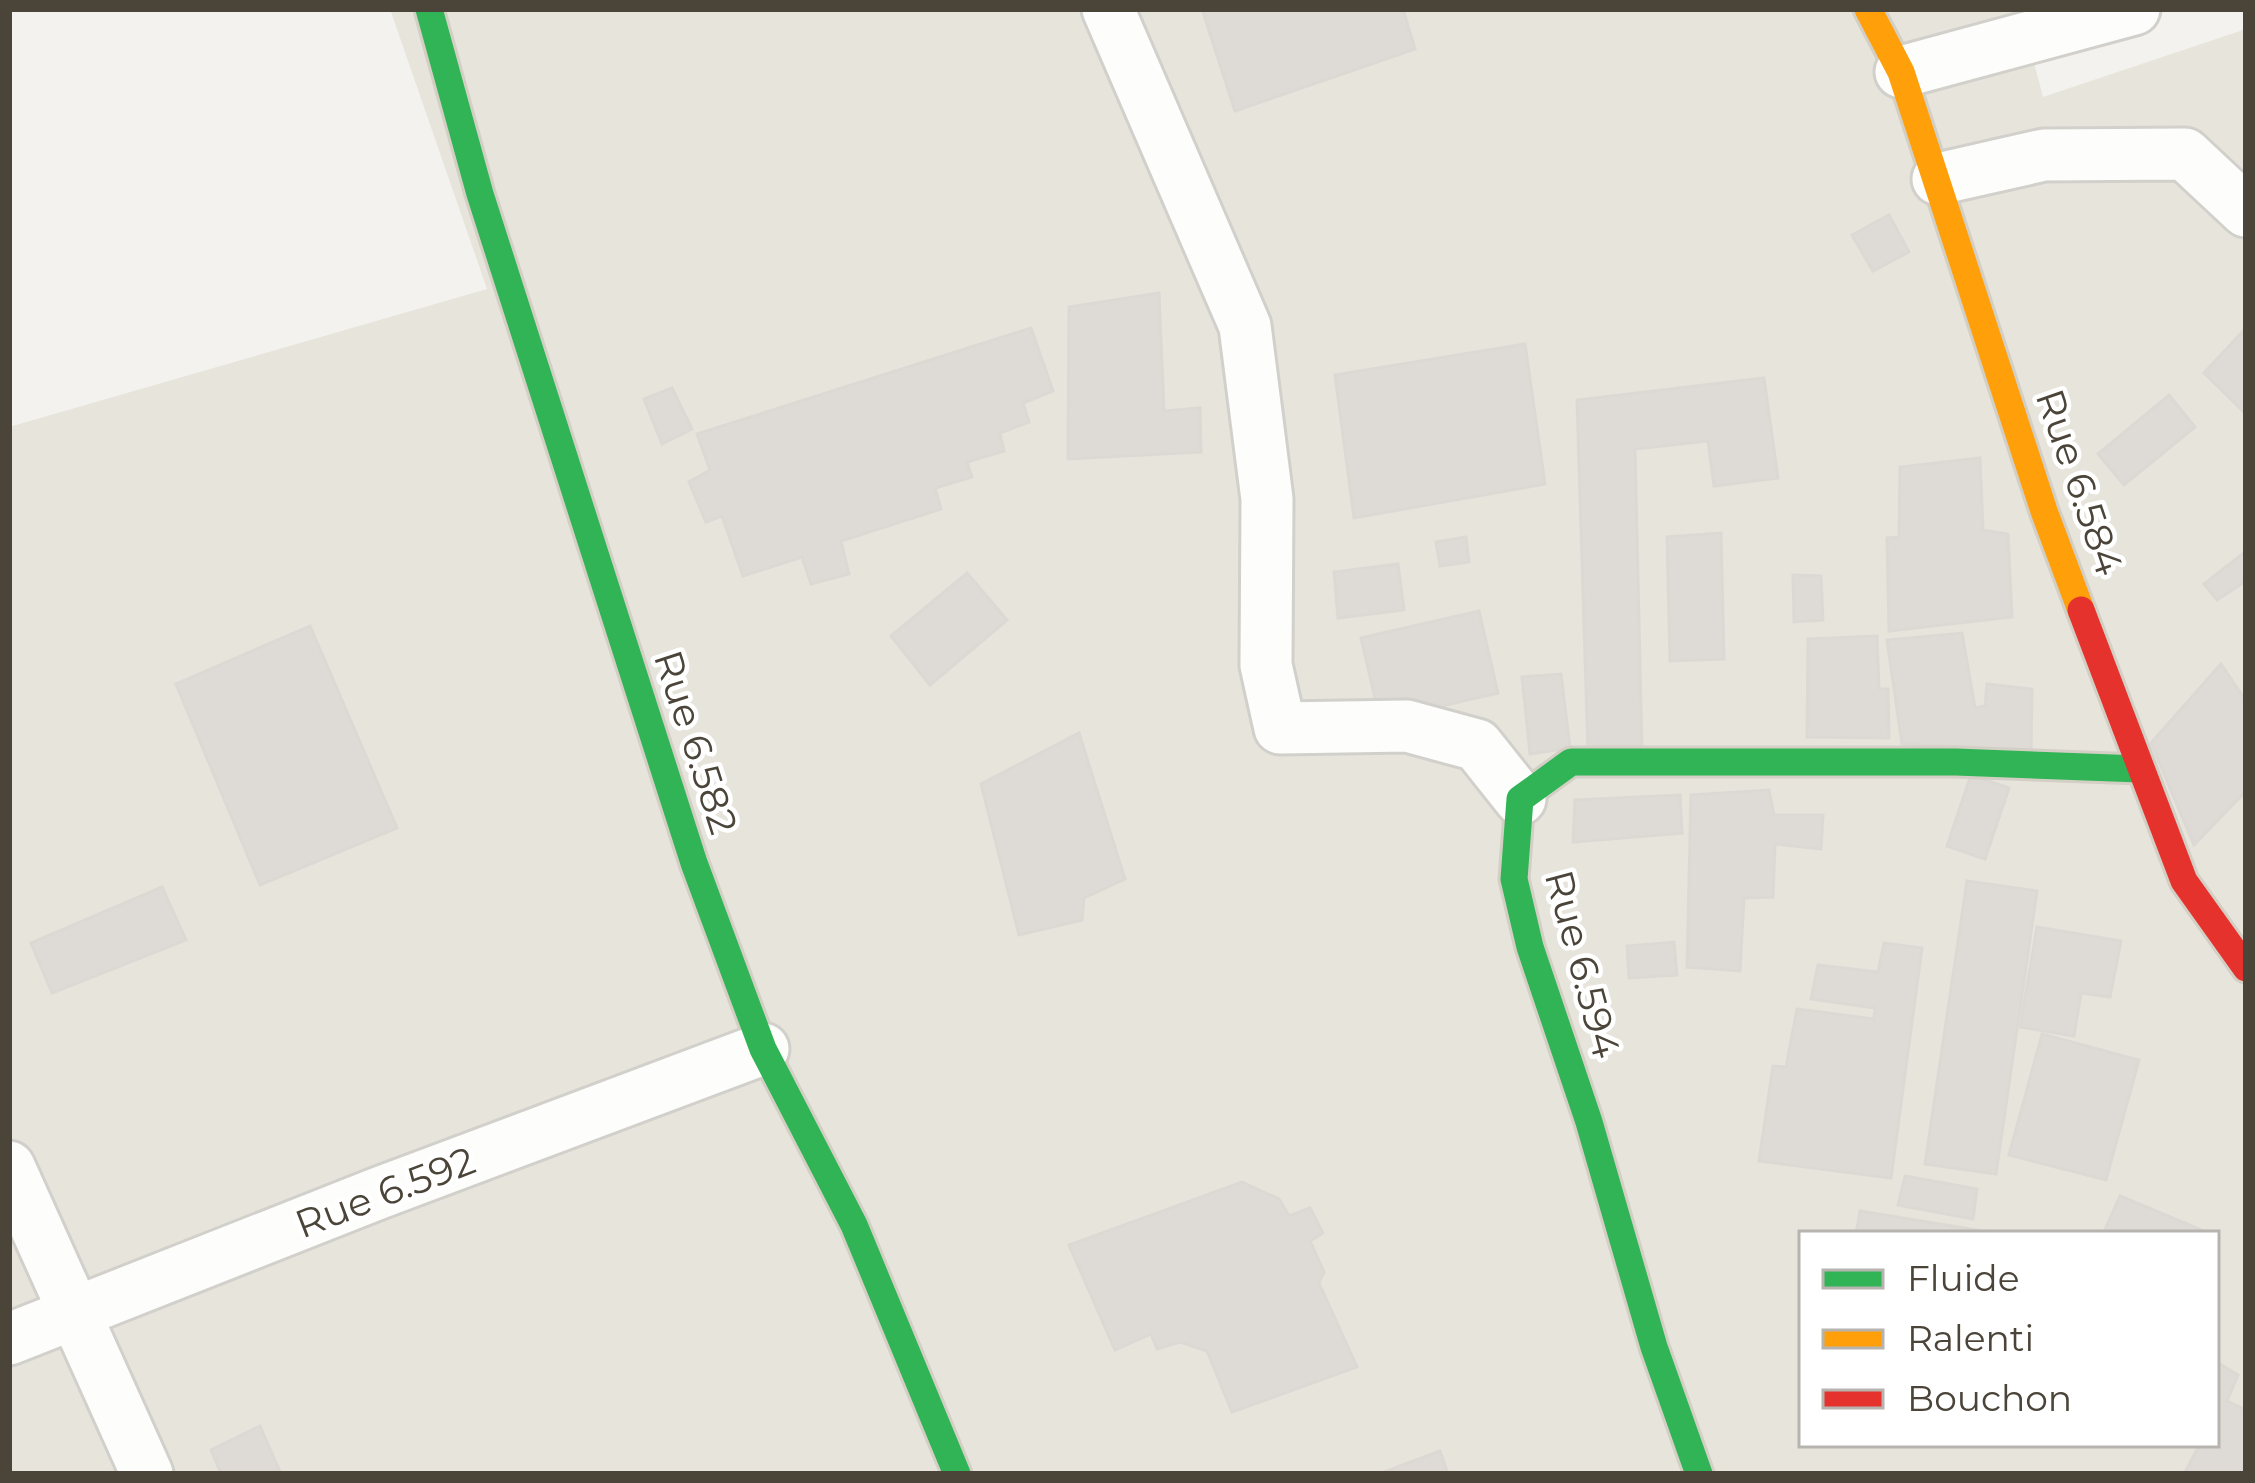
<svg xmlns="http://www.w3.org/2000/svg" width="2255" height="1483" font-family="Montserrat,sans-serif">
	<rect width="100%" height="100%" fill="#f4f2ee"/>
	<path fill="#e7e4dc" fill-rule="evenodd" d="M390,9h1630l23,88 203,-68v1445h-2237v-1047l478,-138zM1802,1234h414v210h-414z"/>
	<g fill="#dedbd6" stroke="#dcd9d4" stroke-width="3">
		<path d="M1202,9h201l12,40 -180,62z"/>
		<path d="M1889,215l20,37 -36,19 -21,-36z"/>
		<path d="M1159,293l5,118 36,-3 1,44 -133,7 1,-152z"/>
		<path d="M1031,328l22,63 -30,12 6,19 -29,11 4,18 -37,11 5,15 -37,11 6,21 -100,32 8,33 -38,10 -9,-27 -59,19 -21,-60 -16,6 -17,-40 21,-12 -13,-36z"/>
		<path d="M2246,328v86l-42,-41z"/>
		<path d="M1525,344l20,140 -191,34 -19,-143z"/>
		<path d="M1764,378l14,100 -64,8 -6,-45 -73,8 7,302 -54,2 -11,-353z"/>
		<path d="M672,388l20,41 -30,15 -18,-45z"/>
		<path d="M2169,395l26,32 -71,58 -26,-31z"/>
		<path d="M1980,458l3,72 25,4 4,83 -123,14 -2,-93 12,-1 1,-70z"/>
		<path d="M1721,533l3,126 -54,2 -3,-124z"/>
		<path d="M1466,537l3,25 -29,4 -4,-24z"/>
		<path d="M2246,551v30l-29,19 -13,-16z"/>
		<path d="M1398,564l6,46 -66,8 -4,-46z"/>
		<path d="M967,573l40,47 -77,65 -39,-49z"/>
		<path d="M1793,575l28,1 2,44 -29,2z"/>
		<path d="M1479,611l19,82 -118,27 -19,-82z"/>
		<path d="M310,626l87,202 -137,57 -84,-201z"/>
		<path d="M1962,633l13,75 10,-2 2,-22 45,5 -1,61 -129,-6 -15,-104z"/>
		<path d="M1877,636l2,53h9l1,49 -82,-1 1,-98z"/>
		<path d="M2221,664l25,37v90l-52,54 -43,-102z"/>
		<path d="M1561,674l9,74 -40,6 -8,-77z"/>
		<path d="M1079,733l46,146 -41,19 -2,22 -63,15 -38,-151z"/>
		<path d="M1971,775l38,13 -24,71 -38,-13z"/>
		<path d="M1769,790l5,25h49l-2,34 -46,-5 -2,53 -29,1 -4,73 -53,-4 4,-172z"/>
		<path d="M1680,795l2,38 -109,9 2,-42z"/>
		<path d="M1967,881l70,10 -41,283 -71,-10z"/>
		<path d="M162,887l24,53 -134,53 -21,-50z"/>
		<path d="M2037,927l84,14 -11,56 -29,-4 -7,43 -54,-9z"/>
		<path d="M1674,942l3,33 -48,3 -2,-32z"/>
		<path d="M1884,943l38,5 -31,230 -132,-17 14,-95 13,1 11,-58 77,10 1,-11 -64,-9 7,-34 60,7z"/>
		<path d="M2042,1034l97,26 -33,120 -97,-25z"/>
		<path d="M1905,1176l72,13 -4,30 -75,-14z"/>
		<path d="M1242,1182l37,17 10,17 21,-8 13,25 -13,8 14,31 -5,11 38,84 -125,45 -25,-61 -27,-9 -23,7 -6,-15 -36,16 -46,-105z"/>
		<path d="M2120,1196l91,38h-108z"/>
		<path d="M1860,1211l141,23h-145z"/>
		<path d="M2220,1364l18,11 -11,26 19,9v64h-62l16,-30h16v-72z"/>
		<path d="M260,1426l21,48h-60l-10,-24z"/>
		<path d="M1440,1451l8,23h-69z"/>
	</g>
	<g fill="none" stroke-linecap="round" stroke-linejoin="round">
		<g stroke="#d2d0cb" stroke-width="57">
			<g id="street">
				<path d="M1108,9l137,317 22,173 -1,166 14,63 127,-2 70,19 43,54"/>
				<path d="M1901,72l233,-63"/>
				<path d="M1938,179l106,-24 141,-1 61,57"/>
				<path d="M9,1167l138,307"/>
				<path d="M9,1339l370,-146 384,-144"/>
			</g>
		</g>
		<g stroke="#d3cfc5" stroke-width="33">
			<g id="fast">
				<path d="M429,9l51,185 214,669 69,186 91,176 103,249"/>
				<path d="M1699,1474l-45,-127 -65,-225 -59,-175 -16,-68 6,-80 51,-37h385l184,7"/>
			</g>
		</g>
		<g stroke="#d3cfc5" stroke-width="33">
			<path id="slow" d="M1868,9l33,63 143,439 37,99"/>
		</g>
		<g stroke="#d3cfc5" stroke-width="33">
			<path id="jam" d="M2081,610l103,271 62,87"/>
		</g>
		<use href="#street" stroke="#fdfdfc" stroke-width="51"/>
		<use href="#fast" stroke="#30b455" stroke-width="27"/>
		<use href="#slow" stroke="#ff9f0a" stroke-width="27"/>
		<use href="#jam" stroke="#e5322d" stroke-width="27"/>
	</g>
	<g text-anchor="middle" stroke-width="9" stroke-linejoin="round" paint-order="stroke">
		<g font-size="39" fill="#4b4439" stroke="#fff">
			<text transform="translate(2080 482) rotate(71)" y="14">Rue 6.584</text>
			<text transform="translate(696 742) rotate(72)" y="14">Rue 6.582</text>
			<text transform="translate(1583 964) rotate(75)" y="14">Rue 6.594</text>
			<text transform="translate(385 1192) rotate(-21)" y="14">Rue 6.592</text>
		</g>
	</g>
	<rect width="2255" height="1483" fill="none" stroke="#4b4439" stroke-width="24"/>
	<rect x="1799" y="1231" width="420" height="216" fill="#ffffff" stroke="#b7b4b0" stroke-width="3"/>
	<rect x="1823" y="1270" width="60" height="18" fill="#30b455" stroke="#b7b4b0" stroke-width="3"/>
	<text x="1907" y="1291" font-size="36" fill="#4b4439">Fluide</text>
	<rect x="1823" y="1330" width="60" height="18" fill="#ff9f0a" stroke="#b7b4b0" stroke-width="3"/>
	<text x="1907" y="1351" font-size="36" fill="#4b4439">Ralenti</text>
	<rect x="1823" y="1390" width="60" height="18" fill="#e5322d" stroke="#b7b4b0" stroke-width="3"/>
	<text x="1907" y="1411" font-size="36" fill="#4b4439">Bouchon</text>
</svg>
